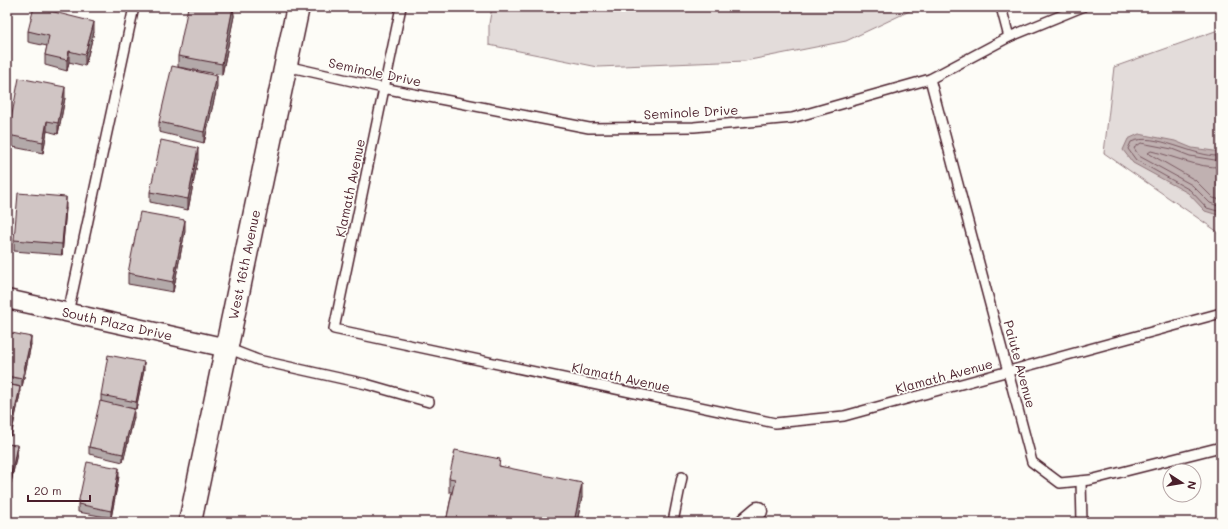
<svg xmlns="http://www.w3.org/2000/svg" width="1228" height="529" font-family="Mali,sans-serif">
	<rect width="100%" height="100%" fill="#fdfcf7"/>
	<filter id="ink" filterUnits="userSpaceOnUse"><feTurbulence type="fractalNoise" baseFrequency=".025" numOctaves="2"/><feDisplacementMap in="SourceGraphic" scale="8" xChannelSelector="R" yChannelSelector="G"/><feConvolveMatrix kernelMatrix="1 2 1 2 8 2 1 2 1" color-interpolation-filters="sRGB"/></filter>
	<g filter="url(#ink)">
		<g fill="#e3dcda" stroke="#967e82">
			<path d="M492,7h426l-72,34 -101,20 -147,6 -109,-22v-21z"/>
			<path d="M1221,29v205l-117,-81 10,-86z"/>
		</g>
		<path fill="#c0b1b1" stroke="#91777b" d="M1139,134l36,7 17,7 29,4v64l-16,-5 -17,-18 -55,-30 -10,-13 5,-11z"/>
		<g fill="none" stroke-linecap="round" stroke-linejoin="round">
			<g stroke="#795961" stroke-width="1">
				<path d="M1221,156c-27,2 -66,-25 -90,-14l-3,7 8,11 54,30 17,18 14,4"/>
				<path d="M1221,161l-31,-5 -18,-7 -31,-6 -7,5 5,8 53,29 18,18 11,4"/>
				<path d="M1221,167c-24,1 -47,-11 -70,-16l-3,2 47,27 18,18 8,2"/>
			</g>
			<g stroke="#4a1f2b" stroke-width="12">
				<g id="service">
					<path d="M401,7l-67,322 441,94 69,-7 377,-103"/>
					<path d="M1001,7l8,30"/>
					<path d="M286,66l97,22 206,40 105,-1 98,-9 138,-39 79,-42 73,-30"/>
					<path d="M930,79l102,383 28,21 30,-3 131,-33"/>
					<path d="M68,313l66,-306"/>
					<path d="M227,348l31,12 108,24 63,18"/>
					<path d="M1081,481l1,41"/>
					<path d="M673,522l9,-45"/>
				</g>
			</g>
			<g stroke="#4a1f2b" stroke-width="21">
				<g id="minor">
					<path id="s1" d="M7,299l220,49"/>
					<path d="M745,522l13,-11"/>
				</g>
			</g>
			<g stroke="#4a1f2b" stroke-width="25">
				<g id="tertiary">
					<path id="s2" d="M190,522l108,-515"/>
				</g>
			</g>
			<use href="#service" stroke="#fdfcf7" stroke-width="9"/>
			<use href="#minor" stroke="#fdfcf7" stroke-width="18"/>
			<use href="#tertiary" stroke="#fdfcf7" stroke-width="22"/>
		</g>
		<g fill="#b3a9a9" stroke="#4a1f2b">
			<path d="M233,7l1,9 -12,59 -44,-8v-11z"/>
			<path d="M28,31l66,1 -9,34 -16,-4 -2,9 -22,-6v-10l2,-9 -19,-4z"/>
			<path d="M217,87l-13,56 -45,-11v-10z"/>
			<path d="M65,98l-7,36 -11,-3 -4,22 -35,-7v-11z"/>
			<path d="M198,159l-10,51 -38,-8v-10z"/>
			<path d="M66,208l-4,47 -48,-4v-11z"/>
			<path d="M185,231l-12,61 -45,-8v-11z"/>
			<path d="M7,332l24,12 -9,43 -15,-3z"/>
			<path d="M144,370l-8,39 -13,-2 11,10 -11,45 -34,-8v-7l12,-45v-7z"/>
			<path d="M7,384l13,10 -9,42 -4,-1z"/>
			<path d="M7,444l10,9 -6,30 -4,-1z"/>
			<path d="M500,466l82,31 -5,25h-131l6,-30h-3v-14z"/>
			<path d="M119,476l-8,42 -33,-6v-8z"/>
		</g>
		<g fill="#928a89" stroke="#4a1f2b">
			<path d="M233,7l1,9 -12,59v-11z"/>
			<path d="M94,22v10l-9,34v-11z"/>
			<path d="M69,51v11l-2,9v-11z"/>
			<path d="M217,76v11l-13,56v-11z"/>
			<path d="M65,87v11l-7,36v-11z"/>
			<path d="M47,121v10l-4,22v-11z"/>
			<path d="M198,148v11l-10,51v-11z"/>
			<path d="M66,197v11l-4,47v-11z"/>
			<path d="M185,220v11l-12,61v-10z"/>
			<path d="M31,337v7l-9,43v-8z"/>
			<path d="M144,362v8l-8,39v-7z"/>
			<path d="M20,387v7l-9,42v-7z"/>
			<path d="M134,409v8l-11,45v-8z"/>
			<path d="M17,445v8l-6,30v-8z"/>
			<path d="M119,468v8l-8,42v-7z"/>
			<path d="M582,483v14l-5,25h-3z"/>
		</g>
		<g fill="#d0c5c4" stroke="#4a1f2b">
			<path d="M34,7l60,15 -9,33 -16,-4 -2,9 -22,-5 4,-19 -21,-5z"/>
			<path d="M188,7h45l-11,57 -44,-8z"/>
			<path d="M172,66l45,10 -13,56 -45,-10z"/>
			<path d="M19,78l46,9 -7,36 -11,-2 -4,21 -35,-7z"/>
			<path d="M161,140l37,8 -10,51 -38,-7z"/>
			<path d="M18,193l48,4 -4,47 -48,-4z"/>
			<path d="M140,212l45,8 -12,62 -45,-9z"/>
			<path d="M7,332l24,5 -9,42 -15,-3z"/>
			<path d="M108,355l36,7 -8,40 -35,-7z"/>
			<path d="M7,384l13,3 -9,42 -4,-1z"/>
			<path d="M100,401l34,8 -11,45 -34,-7z"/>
			<path d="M7,444l10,1 -6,30h-4z"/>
			<path d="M455,450l45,9 -1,7 83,17 -8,39h-128l9,-43 -6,-1z"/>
			<path d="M87,462l32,6 -8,43 -33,-7z"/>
			<path d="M72,519l16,3h-17z"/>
		</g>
	</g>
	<g text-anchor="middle" stroke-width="3.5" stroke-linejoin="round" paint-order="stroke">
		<g font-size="13" fill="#4a1f2b" stroke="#fdfcf7">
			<text transform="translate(375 72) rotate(12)" y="5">Seminole Drive</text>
			<text transform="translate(691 112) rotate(-3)" y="5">Seminole Drive</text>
			<text transform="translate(350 188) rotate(-78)" y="5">Klamath Avenue</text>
			<text dy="5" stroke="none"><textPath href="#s2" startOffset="263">West 16th Avenue</textPath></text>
			<text dy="5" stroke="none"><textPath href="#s1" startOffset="113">South Plaza Drive</textPath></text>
			<text transform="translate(1020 364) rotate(75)" y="5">Paiute Avenue</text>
			<text transform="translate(944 376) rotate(-15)" y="5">Klamath Avenue</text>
			<text transform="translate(621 377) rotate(12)" y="5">Klamath Avenue</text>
		</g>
	</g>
	<rect width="1228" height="529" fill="none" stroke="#fdfcf7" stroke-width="24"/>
	<rect x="12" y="12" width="1204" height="505" fill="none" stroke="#4a1f2b" stroke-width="1.5" filter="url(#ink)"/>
	<g transform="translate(1182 483) rotate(102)"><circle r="19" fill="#fdfcf7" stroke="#b5a4a5"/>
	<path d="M0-3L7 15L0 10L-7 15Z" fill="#4a1f2b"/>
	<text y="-6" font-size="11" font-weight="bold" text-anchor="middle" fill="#4a1f2b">N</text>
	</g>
	<path d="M28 495v6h62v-6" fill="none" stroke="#4a1f2b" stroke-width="2"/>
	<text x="34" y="495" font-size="12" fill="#4a1f2b" stroke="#fdfcf7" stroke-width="3" paint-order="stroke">20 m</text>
</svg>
